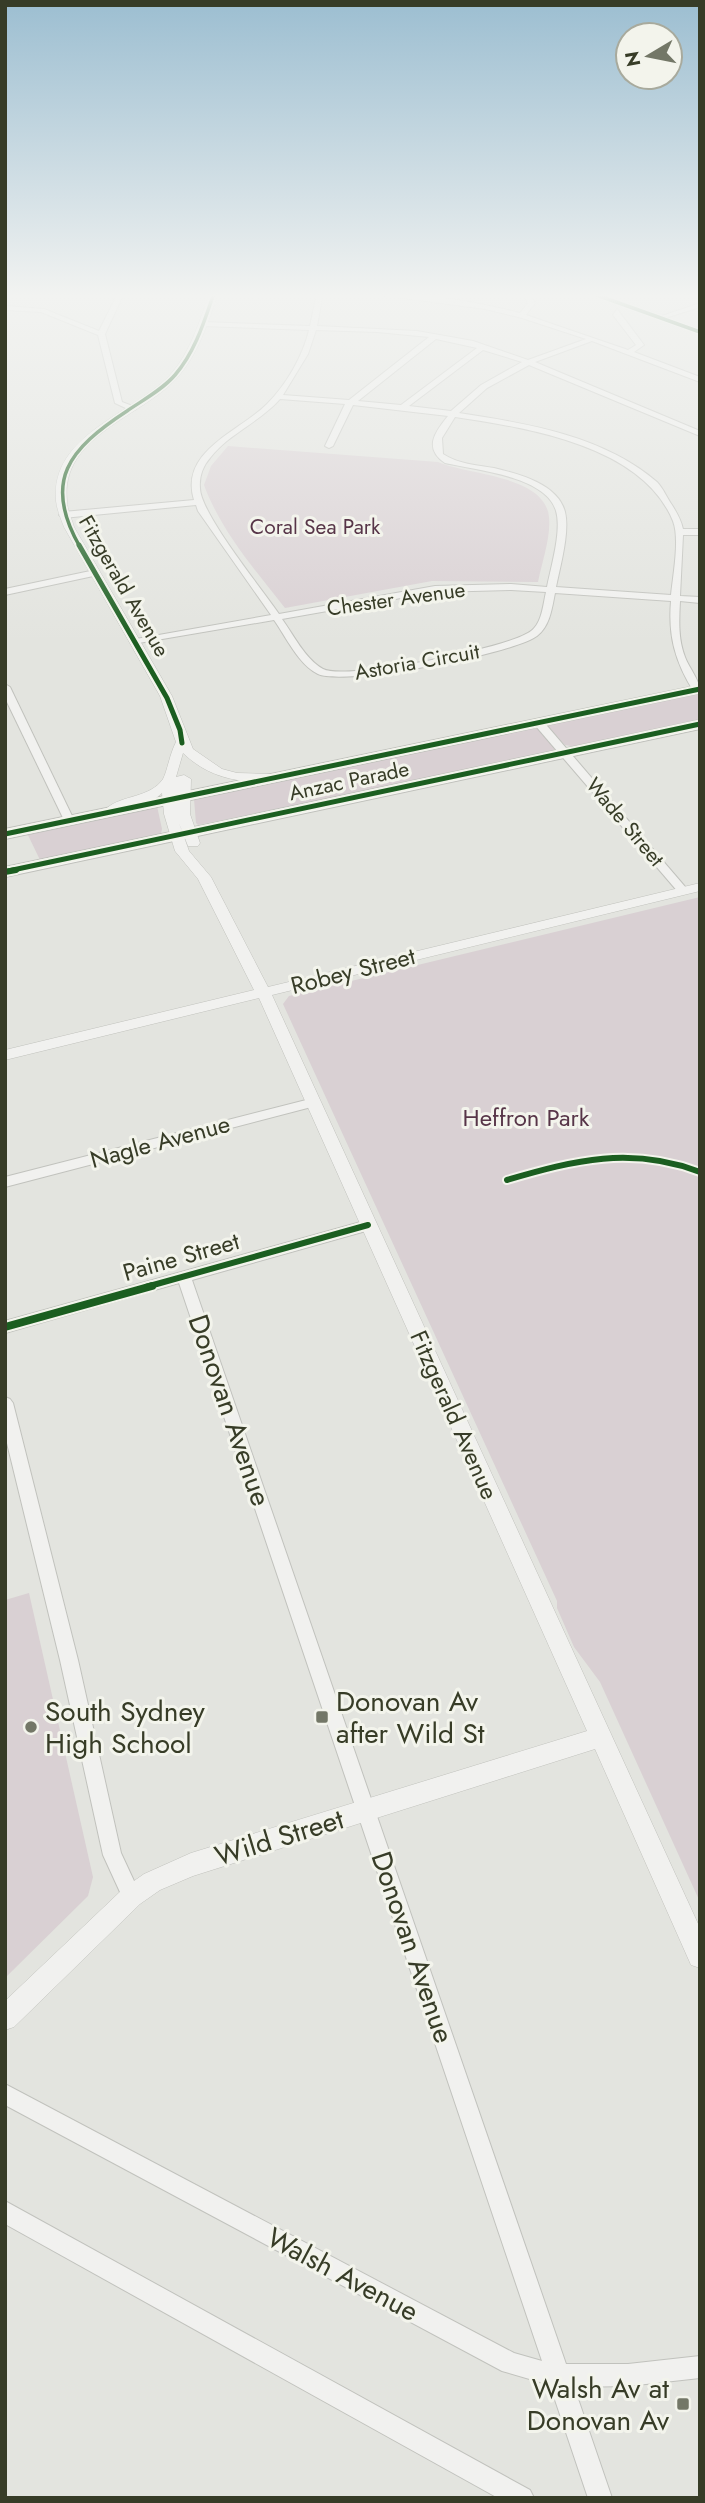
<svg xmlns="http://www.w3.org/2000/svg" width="705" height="2503" font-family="Jost,sans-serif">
	<rect width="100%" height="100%" fill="#e3e4df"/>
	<g fill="#d9d0d3">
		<path d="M228,446l210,16c29,13 107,13 111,55 2,20 -7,45 -11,65l-106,-1 -147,27c-30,-38 -64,-77 -81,-123l7,-19z"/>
		<path d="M700,691v29l-123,27 -12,-2 -18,-20z"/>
		<path d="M528,728l10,1 17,20 -4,4 -353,72 -2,-2 -2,-24z"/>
		<path d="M157,806l5,23 -1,5 -121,26 -13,-27z"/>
		<path d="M700,897v1005l-100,-220 -26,-35 -17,-39v-7l-274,-597 6,-8z"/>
		<path d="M29,1593l64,284 -5,19 -83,82v-378z"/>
	</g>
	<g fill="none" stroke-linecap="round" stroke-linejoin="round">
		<g stroke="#c1c2bd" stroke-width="2">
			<g id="minor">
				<path d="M118,293h6l-19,41 17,68 13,5 1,2 -4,2 -17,-8 -17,-68 -57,-23 -36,-2v-4l39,3 55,22z"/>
				<path d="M317,293h6l-6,33 100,5 56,10 55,19 58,-21 -64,-21 -37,-9 -120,-16c51,-1 105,7 155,20l8,-10 -5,-10h6l6,10 -9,12 102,35 8,-5 -23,-30 4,-6 27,36 -10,7 66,25v5l-108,-41 -57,21 165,69v5l-171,-71 -42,23 -28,25c67,10 145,23 198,69 6,6 10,16 15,23 5,8 9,15 11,24h17v6h-17l-3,61 20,1v6l-20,-2c-1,19 -2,38 5,56 4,11 15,23 15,35h-6c-19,-30 -26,-56 -23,-91l-116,-8c-3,15 -5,33 -18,43 -24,18 -192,50 -219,38 -19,-9 -32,-37 -44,-54l-141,24v-4l3,-1 135,-24 -73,-104 -2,-6 -133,13 -4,-3 4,-3 131,-12c-15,-49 45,-68 73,-96 19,-19 36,-48 42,-74l-106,-4 -4,-2 4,-2 107,4zM316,330l61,2 52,5 -80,63 -66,-5 25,-41zM436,339l41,9 -76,57 -43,-4zM483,350l39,12 -41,23 -30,26 -42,-5zM280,399l65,5 -20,42 4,2 4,-2 20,-41 95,11c-13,16 -25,32 -3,47 30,7 101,13 111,48 6,19 -5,56 -9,76l-36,-3 -76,2 -156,28c-17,-25 -79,-101 -79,-126 -1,-11 3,-22 10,-30 18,-24 50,-36 70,-59zM455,417c72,11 187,28 218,104 7,18 0,54 -2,74l-115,-8c4,-20 14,-55 9,-75 -7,-28 -46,-38 -71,-44 -17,-3 -36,-4 -51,-14l-1,-16zM511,590l35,2c-3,13 -4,31 -15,39 -21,17 -186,50 -208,38 -18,-10 -30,-35 -41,-50l153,-27z"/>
				<path d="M700,303v4l-38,12 -3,-2z"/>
				<path d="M95,570l4,3 -1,2 -93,20v-6z"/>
				<path d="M5,684l5,3 64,133 -1,2h-8l-1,-2 -59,-122z"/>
				<path d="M538,719l4,1 145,169v4h-8l-145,-169 -1,-2z"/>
				<path d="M314,1098l6,4 -1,3 -314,82v-10z"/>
				<path d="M368,1220l7,5 -2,4 -181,51 374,1084h62l72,-8v22l-72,8 -54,1 38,111h-24l-38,-113 -48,-14 -497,-266v-21l509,269 28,8 -363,-1078 -174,50v-12z"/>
				<path d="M5,1397l5,2 3,4 65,257 43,193 20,43 -2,7 -7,2 -7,-2 -22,-48 -43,-195 -55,-225z"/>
				<path d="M5,2201l525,289 4,8h-36l-493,-274z"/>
			</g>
		</g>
		<g stroke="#c1c2bd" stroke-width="1">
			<path id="tertiary" d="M210,293h8c-10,30 -20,62 -42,86 -35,38 -116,57 -109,122 0,9 5,18 7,26l98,169 21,53 29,20 15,4 36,1 7,4c-6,5 -13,4 -21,4 -30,-1 -54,-8 -76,-29l-7,24 8,-2 7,4 -1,35 10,29 -2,3h-10l-9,-23 10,28 22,26 57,110 432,-104v8l-428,104 428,933v40l-9,-3 -96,-216 -402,127 -33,14 -20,14 -126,123 -9,3v-29l119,-113 20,-14 47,-21 396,-122 -328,-733 -254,62v-10l249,-60 -56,-111 -23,-28 -11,-37 -2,-21 -7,6 -36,12 -5,1 -7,-4c15,-13 43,-10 56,-29 4,-7 7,-26 13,-37l-16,-46 -96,-169c-3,-8 -7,-17 -8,-26 -6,-67 78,-87 114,-126 21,-23 29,-54 40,-82z"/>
		</g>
		<g stroke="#c0c1bc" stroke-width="2">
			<g id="primary">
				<path d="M700,685v8l-695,146v-10z"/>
				<path d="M700,720v9l-695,148v-10z"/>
			</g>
		</g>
		<use href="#minor" fill="#f1f1ef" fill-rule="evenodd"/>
		<use href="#tertiary" fill="#f1f1ef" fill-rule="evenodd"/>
		<path fill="#c3c4bd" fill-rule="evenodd" d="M586,293h13l101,36v6z"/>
		<use href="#primary" fill="#f5f5f3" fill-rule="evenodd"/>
		<g stroke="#f3f4ec" stroke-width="6">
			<g id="cycleway-far3">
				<path d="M591,293l109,39"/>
				<path d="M80,547c-38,-66 -11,-98 47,-136 16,-11 35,-21 48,-36 20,-23 29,-53 39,-82"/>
			</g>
		</g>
		<g stroke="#f3f4ec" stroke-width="9">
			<g id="cycleway-far2">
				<path d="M79,545l88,153 13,32 2,13"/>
				<path d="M5,834l695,-145"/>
				<path d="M8,871l692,-147"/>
			</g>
		</g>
		<g stroke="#f3f4ec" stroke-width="10">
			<g id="cycleway-far1">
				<path d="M5,872l11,-2"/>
				<path d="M507,1180c68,-20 124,-34 193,-8"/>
				<path d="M146,1287l222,-62"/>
			</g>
		</g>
		<g stroke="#f3f4ec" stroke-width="12">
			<path id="cycleway" d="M5,1327l147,-41"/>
		</g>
		<use href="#cycleway-far3" stroke="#1b5e20" stroke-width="3.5"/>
		<use href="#cycleway-far2" stroke="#1b5e20" stroke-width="5"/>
		<use href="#cycleway-far1" stroke="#1b5e20" stroke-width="6"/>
		<use href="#cycleway" stroke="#1b5e20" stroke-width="8"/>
	</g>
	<linearGradient id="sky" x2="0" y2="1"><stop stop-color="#9cbed1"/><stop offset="0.46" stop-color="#f2f3f1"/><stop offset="1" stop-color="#f2f3f1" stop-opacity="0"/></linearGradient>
	<rect width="705" height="643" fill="url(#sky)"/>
	<g fill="#737767" stroke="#f3f4ec" stroke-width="2.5">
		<rect x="315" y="1710" width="14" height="14" rx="3.5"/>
		<circle cx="31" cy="1727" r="7"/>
		<rect x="676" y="2397" width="14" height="14" rx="3.5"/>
	</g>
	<g text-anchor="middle" stroke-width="6" stroke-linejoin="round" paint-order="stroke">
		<g font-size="21" fill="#573548" stroke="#f3f4ec">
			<text x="315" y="534">Coral Sea Park</text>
		</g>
		<g font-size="21" fill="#373c27" stroke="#f3f4ec">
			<text transform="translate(124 586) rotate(60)" y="7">Fitzgerald Avenue</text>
			<text transform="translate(396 599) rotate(-8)" y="7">Chester Avenue</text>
			<text transform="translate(417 662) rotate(-10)" y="7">Astoria Circuit</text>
			<text transform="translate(349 781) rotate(-12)" y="7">Anzac Parade</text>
			<text transform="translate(625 822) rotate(50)" y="7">Wade Street</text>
		</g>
		<g font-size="24" fill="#373c27" stroke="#f3f4ec">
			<text transform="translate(353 971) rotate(-14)" y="8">Robey Street</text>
			<text transform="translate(160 1142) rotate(-15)" y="8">Nagle Avenue</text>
			<text transform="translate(181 1257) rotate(-16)" y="8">Paine Street</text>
			<text transform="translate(454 1415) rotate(66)" y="8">Fitzgerald Avenue</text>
		</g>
		<g font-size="24" fill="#573548" stroke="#f3f4ec">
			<text x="526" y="1126">Heffron Park</text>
		</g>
		<g font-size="28" fill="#373c27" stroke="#f3f4ec">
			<text transform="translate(230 1410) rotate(71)" y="10">Donovan Avenue</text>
			<text transform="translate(279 1837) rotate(-17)" y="10">Wild Street</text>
			<text transform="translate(413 1947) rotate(71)" y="10">Donovan Avenue</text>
			<text transform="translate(343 2274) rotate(28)" y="10">Walsh Avenue</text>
		</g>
		<g font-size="28" fill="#373c27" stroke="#f3f4ec" text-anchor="start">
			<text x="336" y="1711">Donovan Av<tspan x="336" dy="32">after Wild St</tspan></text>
			<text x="45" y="1721">South Sydney<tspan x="45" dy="32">High School</tspan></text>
			<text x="669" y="2398" text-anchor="end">Walsh Av at<tspan x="669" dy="32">Donovan Av</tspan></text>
		</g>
	</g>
	<rect width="705" height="2503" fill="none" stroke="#373c27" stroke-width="14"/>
	<g transform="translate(649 56) rotate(260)"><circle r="33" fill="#f3f4ec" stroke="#a8aa9d" stroke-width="2"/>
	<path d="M0-5L12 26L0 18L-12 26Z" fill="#737767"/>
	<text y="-10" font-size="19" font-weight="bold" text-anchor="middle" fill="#373c27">N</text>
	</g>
</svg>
